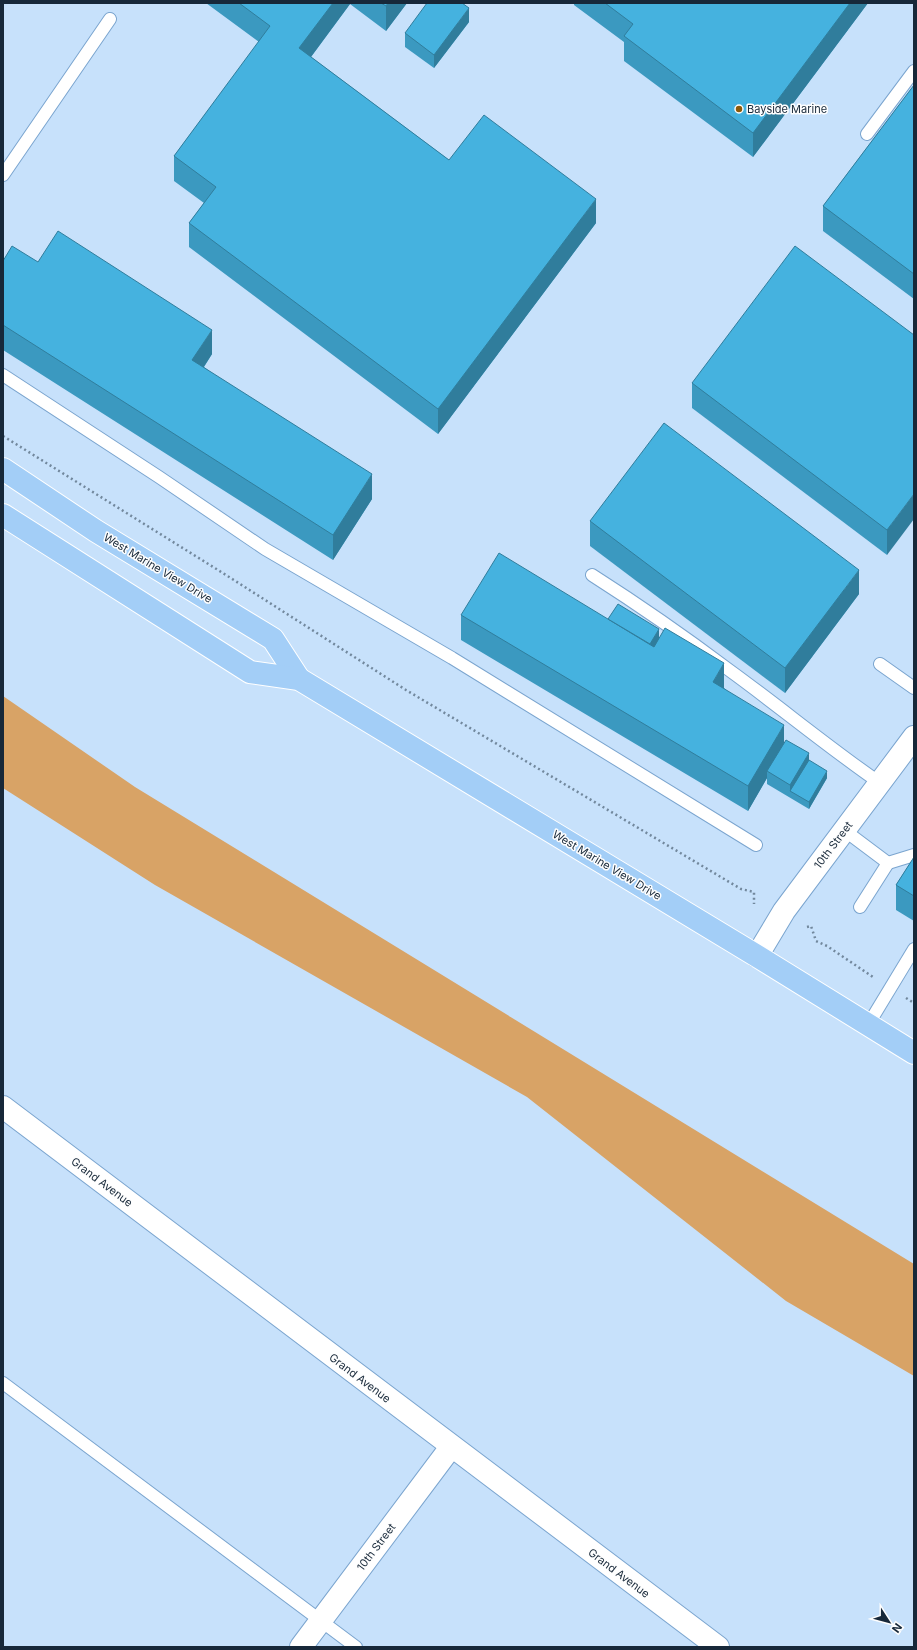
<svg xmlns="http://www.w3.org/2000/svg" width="917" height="1650" font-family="Inter,sans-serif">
	<rect width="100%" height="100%" fill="#c7e1fb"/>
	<path fill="#d8a366" d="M3,696l132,91 779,477v112l-128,-75 -259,-204 -372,-212 -152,-97z"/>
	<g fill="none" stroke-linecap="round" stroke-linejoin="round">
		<g stroke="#7ba5cf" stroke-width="14">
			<g id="service">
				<path d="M867,134l47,-63"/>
				<path d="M3,175l107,-156"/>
				<path d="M3,375l156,102 106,72 187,109 304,187"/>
				<path d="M592,575c47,30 93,62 137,95 51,37 99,77 151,113"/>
				<path d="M880,664l34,24"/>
				<path d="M844,830l44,33 -28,44"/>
				<path d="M888,863l26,-8"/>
				<path d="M868,1025l46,-76"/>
				<path d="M3,1383l353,264"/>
			</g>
		</g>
		<g stroke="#7ba5cf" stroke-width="24">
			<g id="minor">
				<path d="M757,956l27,-45 130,-174"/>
				<path d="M301,1647l150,-200"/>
			</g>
		</g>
		<g stroke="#7ba5cf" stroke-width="24">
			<path id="tertiary" d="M3,1107l715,540"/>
		</g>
		<g stroke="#fff" stroke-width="24">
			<g id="primary">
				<path d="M3,469l93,62 177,108 26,40"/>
				<path d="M3,515l247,157 49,7 458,277 157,97"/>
			</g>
		</g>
		<g stroke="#72889d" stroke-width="2.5" stroke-dasharray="2 3" stroke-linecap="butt">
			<path d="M3,436l223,139 180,115 335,199 13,3v12"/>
			<path d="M807,927l4,-1 5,15 11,5 46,31"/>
			<path d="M906,998l8,5"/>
		</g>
		<use href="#service" stroke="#fff" stroke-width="12"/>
		<use href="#minor" stroke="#fff" stroke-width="22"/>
		<use href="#tertiary" stroke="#fff" stroke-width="22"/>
		<use href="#primary" stroke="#a3cef7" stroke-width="22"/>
	</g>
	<g fill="#3b99c0">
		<path d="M206,3h201l-21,28 -36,-27 -39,53 138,103 147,63 -158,211 -249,-187v-24l15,-20 -30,-22v-25l85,-114z"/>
		<path d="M574,3h294l-115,154 -129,-96v-19l-50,-37z"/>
		<path d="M469,22l-35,46 -29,-21v-14z"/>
		<path d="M914,85v214l-91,-68v-25z"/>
		<path d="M3,261l35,1 174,92 -8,13 168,132 -39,61 -330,-210z"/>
		<path d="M914,335l-27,220 -195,-147v-25z"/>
		<path d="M590,521l269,73 -74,99 -195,-147z"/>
		<path d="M461,615l147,4 51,19 65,50 60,55 25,17 18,18 -18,31 -42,-25v-6l-19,33 -287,-171z"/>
		<path d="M914,857v64l-18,-11v-25z"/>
	</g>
	<g fill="#307d9c">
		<path d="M333,3h17v1l-51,69v-25z"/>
		<path d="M388,3h19l-21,28v-25z"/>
		<path d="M850,3h18l-115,154v-24z"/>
		<path d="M469,8v14l-35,46v-13z"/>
		<path d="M596,199v24l-158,211v-25z"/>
		<path d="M212,330v24l-20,31v-25z"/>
		<path d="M372,474v25l-39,61v-25z"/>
		<path d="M914,494v25l-27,36v-25z"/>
		<path d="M859,570v24l-74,99v-25z"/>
		<path d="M659,629v13l-13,21v-13z"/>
		<path d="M724,663v25l-11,18v-24z"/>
		<path d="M784,725v25l-17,21v7l-19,33v-25z"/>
		<path d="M809,753v13l-19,25v-6z"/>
		<path d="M827,771v7l-18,31v-7z"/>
	</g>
	<g fill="#45b2df" stroke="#307d9c">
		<path d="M239,3h94l-34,45 150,112 35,-45 112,84 -158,210 -249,-186 27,-36 -42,-31 96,-130z"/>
		<path d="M381,3h7l-2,3z"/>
		<path d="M427,3h35l7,5 -35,47 -29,-22z"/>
		<path d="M605,3h245l-97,130 -129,-97 9,-12z"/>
		<path d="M914,85v189l-91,-68z"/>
		<path d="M58,231l154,99 -20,30 180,114 -39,61 -330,-210v-64l9,-15 26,16z"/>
		<path d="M795,246l119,89v159l-27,36 -195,-147z"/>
		<path d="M664,423l195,147 -74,98 -195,-147z"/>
		<path d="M499,553l155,94 11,-19 59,35 -11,19 71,43 -36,61 -287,-171z"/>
		<path d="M618,604l41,25 -9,15 -42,-25z"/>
		<path d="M786,740l23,13 -19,32 -23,-14z"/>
		<path d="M809,760l18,11 -18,31 -19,-11z"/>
		<path d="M914,857v39l-18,-11z"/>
	</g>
	<circle fill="#8d5909" stroke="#fefefe" stroke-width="1.5" cx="739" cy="109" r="4"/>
	<g text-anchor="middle" stroke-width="3" stroke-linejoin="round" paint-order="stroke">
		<g font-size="11" fill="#172839" stroke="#fefefe" text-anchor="start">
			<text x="747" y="113">Bayside Marine</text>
		</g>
		<g font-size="11" fill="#172839" stroke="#fefefe">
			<text transform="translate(158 568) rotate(31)" y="4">West Marine View Drive</text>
			<text transform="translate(833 845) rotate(-53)" y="4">10th Street</text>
			<text transform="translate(607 865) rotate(31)" y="4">West Marine View Drive</text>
			<text transform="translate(102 1182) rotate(37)" y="4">Grand Avenue</text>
			<text transform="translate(360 1378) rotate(37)" y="4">Grand Avenue</text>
			<text transform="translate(376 1547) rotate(-53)" y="4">10th Street</text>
			<text transform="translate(619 1573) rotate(37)" y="4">Grand Avenue</text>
		</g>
	</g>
	<rect width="917" height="1650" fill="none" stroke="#172839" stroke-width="8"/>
	<g transform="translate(889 1622) rotate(126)" stroke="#fefefe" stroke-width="3" paint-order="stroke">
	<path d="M0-3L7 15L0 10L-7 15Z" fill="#172839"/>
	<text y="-6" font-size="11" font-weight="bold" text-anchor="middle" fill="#172839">N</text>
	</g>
</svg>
